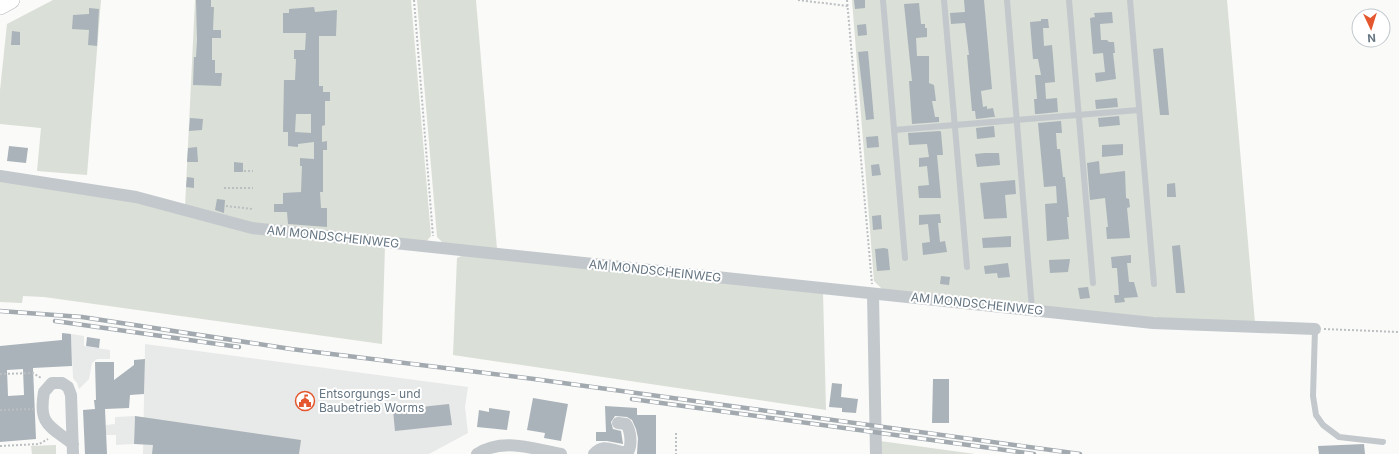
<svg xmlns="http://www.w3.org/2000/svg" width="1399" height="454" font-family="Inter,sans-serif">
	<rect width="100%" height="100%" fill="#fafaf8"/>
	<g fill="#e8e9e9">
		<path d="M71,334l13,2v10l26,4v9h-13l-5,4 -3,16 -10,10 -2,-6 -4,-5z"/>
		<path d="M145,344l323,43 -3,20 3,26 -39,21h-286z"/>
		<path d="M135,416l-1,28 -18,1v-10h-10v-10l9,-1v-7z"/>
	</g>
	<g fill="#dadfd7">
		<path d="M53,0h48l-14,175 -50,-4 4,-43 -41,-4v-34l7,-66z"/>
		<path d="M195,0h216l20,236 -5,6 -174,-19 -67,-16z"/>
		<path d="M417,0h59l21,249 -53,-5 -7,-7z"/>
		<path d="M852,0h375l28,323 -67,-2 -304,-30 -10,-10z"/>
		<path d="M0,181l118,17 267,48 -3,98 -338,-47 -21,-1 -1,7 -22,-1z"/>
		<path d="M466,254l357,38 3,118 -373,-55 4,-97z"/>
		<path d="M880,441l95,13h-95z"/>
		<path d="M56,445v9h-24l-1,-8z"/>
	</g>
	<g fill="#aab3b9" fill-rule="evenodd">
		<path d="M196,0h15v7h3l-1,23h8v8h-9v22h3v13h7l-1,13 -28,-1 1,-28h2l1,-17z"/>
		<path d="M854,0h11v8l-10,1z"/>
		<path d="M964,0h20l8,89 -11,2 2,16 4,-1v3l6,-1 2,9h-2l-17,2 -1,-8h-3l-5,-56h2l-4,-32 -14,1 -1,-11 15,-1z"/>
		<path d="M919,3l2,21h4v4h2v9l-11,1 1,18h12v27l5,2 2,16h-4l3,16h4v5l-27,2 -3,-43h3l-8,-77z"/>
		<path d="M314,7l1,5 22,-2 -1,26h-17v50h4v6h7v9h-5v24l-3,1v16l5,-1v9h-4v42h-3l1,16h6v19l-39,-3 -1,-12h-13v-8h9v-11l18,-1 1,-26h-2v-8l14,1v-17l-16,2v3l-10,-1v-14h-5l1,-52h11l1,-21h-2v-9h11l1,-17h-23v-20h6v-4zM296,114h15v19l-16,-1z"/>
		<path d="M89,8l10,1 -2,37 -9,-1 1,-15 -17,-1 1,-14 16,-1z"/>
		<path d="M1112,12l1,11 -13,1 1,16h6l2,2h5l1,11h-2l3,26 -20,3 -1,-9 10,-1 -2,-19 -10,1 -3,-36 5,-1 -1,-4z"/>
		<path d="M1041,19h7l1,9h-6l1,18 8,-1 1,11 2,26 -10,1 1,16 11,-1 1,14 -20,2h-3l-1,-15h3l-2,-24h6l-3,-16h-5l-3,-37 11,-1z"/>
		<path d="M866,24l1,11 -9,1 -1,-11z"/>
		<path d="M12,31l8,1v13h-9z"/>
		<path d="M1163,48l6,67h-9l-7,-66z"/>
		<path d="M868,51l6,68 -8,1 -8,-68z"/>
		<path d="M1117,98l1,9 -22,2 -1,-9z"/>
		<path d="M1119,116l1,9 -21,2 -1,-9z"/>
		<path d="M190,118l13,1 -1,11 -13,1z"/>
		<path d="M1061,121l1,12h-6l1,16h3l3,28h2l4,40h-2l2,22 -22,2 -2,-37 12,-1 -1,-17 -12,1 -6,-64z"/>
		<path d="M994,126l1,11 -18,2 -1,-11z"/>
		<path d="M940,131l1,1 2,23h-6l4,43h-22l-1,-12 11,-1 -2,-19 -8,1v-9l10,-1 -2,-13 -18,1 -1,-12z"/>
		<path d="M878,136l1,11 -12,1 -1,-11z"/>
		<path d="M1123,144v11l-21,2v-12z"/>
		<path d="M9,146l19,2 -2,15 -19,-2z"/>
		<path d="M197,147l1,15h-11l1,-14z"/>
		<path d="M985,153h14l1,12 -23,2 -2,-13z"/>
		<path d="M1099,161l1,13 25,-3 1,27 3,1 1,8 -3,1 3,30 -23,1 -1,-12h2l-3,-29 -15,2 -3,-37z"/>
		<path d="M234,162l9,1v9h-9z"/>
		<path d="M879,164l2,11 -9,1 -1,-11z"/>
		<path d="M187,177l7,1v10l-8,-1z"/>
		<path d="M1015,180l1,14 -11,1 2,23 -23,1 -4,-36z"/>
		<path d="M1175,183l1,14h-9v-13z"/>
		<path d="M217,199l8,1 -1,13 -9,-3z"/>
		<path d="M940,214l1,9h-3l2,19 5,-1 2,11 -24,3 -1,-12 8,-1 -2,-18 -9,1v-10z"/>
		<path d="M881,215l1,14 -9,1 -1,-14z"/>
		<path d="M1011,236v11l-28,1 -1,-10z"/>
		<path d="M1180,245l5,48h-9l-4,-47z"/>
		<path d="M884,248l4,1 2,21 -13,1 -2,-22z"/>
		<path d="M1131,255v8h-4l2,19h5l4,15 -14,1 1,4 -10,1 -1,-8h5l-2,-27h-5l-1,-11z"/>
		<path d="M1070,259l-2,13 -18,1 -1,-13z"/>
		<path d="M1008,263l2,14 -12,1 -1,-5 -12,1 -1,-8z"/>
		<path d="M941,276l9,1 -1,8 -9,-1z"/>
		<path d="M1088,287l2,11 -10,1 -2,-11z"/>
		<path d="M62,333l9,1 1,32 -39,2 3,71 -36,3v-96l62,-6zM23,369l1,26 -16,1 -1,-26z"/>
		<path d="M87,337l13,2 -1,9 -13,-2z"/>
		<path d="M145,359l-1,35 -14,1 -1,13 -24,1 2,45h-22l-2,-44 12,-1 -1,-9h2l-1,-38h19v18l20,-15v-5z"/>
		<path d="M933,379h16v44h-17z"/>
		<path d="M832,383l10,1 -1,13 17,2 -2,14 -14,-1v-4l-13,-1z"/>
		<path d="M533,398l35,6 -7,37 -17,-3 1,-5 -18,-3z"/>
		<path d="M449,404l3,21 -57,6 -2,-21z"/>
		<path d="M605,406l32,2v7h19v39h-19l1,-16 -2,-9 -4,-9 -5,-3 -12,-1 -4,6 2,7 8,2 2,13 -16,-3h-11v-9h10z"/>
		<path d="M489,408l21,3 -3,19 -30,-3 2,-17 10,2z"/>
		<path d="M135,416l166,24 -2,14h-147l1,-9 -19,-1z"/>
		<path d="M1364,444l1,10h-46l-1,-8z"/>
	</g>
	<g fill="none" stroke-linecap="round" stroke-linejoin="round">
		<g stroke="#b3babf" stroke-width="18">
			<path id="secondary" d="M0,6l11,-6"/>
		</g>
		<g stroke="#bbbfc2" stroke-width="2" stroke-dasharray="2 2" stroke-linecap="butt">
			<path d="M414,0l19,236"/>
			<path d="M798,0l50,6"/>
			<path d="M847,0l25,284"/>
			<path d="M244,171h9"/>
			<path d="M224,188h29"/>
			<path d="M226,206l27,3"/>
			<path d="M1324,329l75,3"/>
			<path d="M0,374l33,-1 8,5"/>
			<path d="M0,410l33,-1"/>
			<path d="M676,433v21"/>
			<path d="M0,446l39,-2 9,-5"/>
		</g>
		<g stroke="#c3c8cc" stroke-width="6">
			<path d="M883,0l22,258"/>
			<path d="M944,0l23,267"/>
			<path d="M1007,0l25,309"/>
			<path d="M1069,0l24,283"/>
			<path d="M1130,0l24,284"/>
			<path d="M894,130l245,-20"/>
			<path d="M1315,329l-2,67 3,19 7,10 16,12 44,5"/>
		</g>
		<g stroke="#c3c8cc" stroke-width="12">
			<path d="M0,176l136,21 116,31 901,95 162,6"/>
			<path d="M873,294l3,160"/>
			<path d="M73,444c-23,-18 -35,-19 -29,-52l8,-9h10l6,4 3,8 2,59"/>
			<path d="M477,454c26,-17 56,-5 84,0"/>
			<path d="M594,454c11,-13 21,0 34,-2 4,-7 3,-21 -2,-28l-8,-1"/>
		</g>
		<use href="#secondary" stroke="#fff" stroke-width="17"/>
		<g stroke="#a2aab0" stroke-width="4.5">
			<g id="rail">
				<path d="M0,311l82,6 209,32 243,30 546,75"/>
				<path d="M55,321l184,26"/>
				<path d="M632,399l402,55"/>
			</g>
		</g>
		<use href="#rail" stroke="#fff" stroke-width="3" stroke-dasharray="9" stroke-linecap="butt"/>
	</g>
	<defs>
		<g id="civic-ring" transform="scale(1)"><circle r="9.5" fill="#fff" stroke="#e4572e" stroke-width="1.5"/><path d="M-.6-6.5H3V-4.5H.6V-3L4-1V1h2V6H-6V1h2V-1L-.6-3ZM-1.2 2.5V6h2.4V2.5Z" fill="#e4572e"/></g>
	</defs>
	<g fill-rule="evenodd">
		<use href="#civic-ring" x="305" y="401"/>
	</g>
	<g text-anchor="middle" stroke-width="4" stroke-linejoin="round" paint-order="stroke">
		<g font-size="12" fill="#657683" stroke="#fff">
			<text transform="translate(333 237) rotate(6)" y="4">AM MONDSCHEINWEG</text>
			<text transform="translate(655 271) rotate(6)" y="4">AM MONDSCHEINWEG</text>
			<text transform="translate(977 304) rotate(6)" y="4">AM MONDSCHEINWEG</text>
		</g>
		<g font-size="12" fill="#657683" stroke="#fff" text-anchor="start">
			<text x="319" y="398">Entsorgungs- und<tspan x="319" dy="14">Baubetrieb Worms</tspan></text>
		</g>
	</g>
	<g transform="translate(1371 28) rotate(176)"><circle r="19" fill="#ffffff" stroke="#c1c8cd"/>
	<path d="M0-3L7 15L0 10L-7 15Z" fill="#e4572e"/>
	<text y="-6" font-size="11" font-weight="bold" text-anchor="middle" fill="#657683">N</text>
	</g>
</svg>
